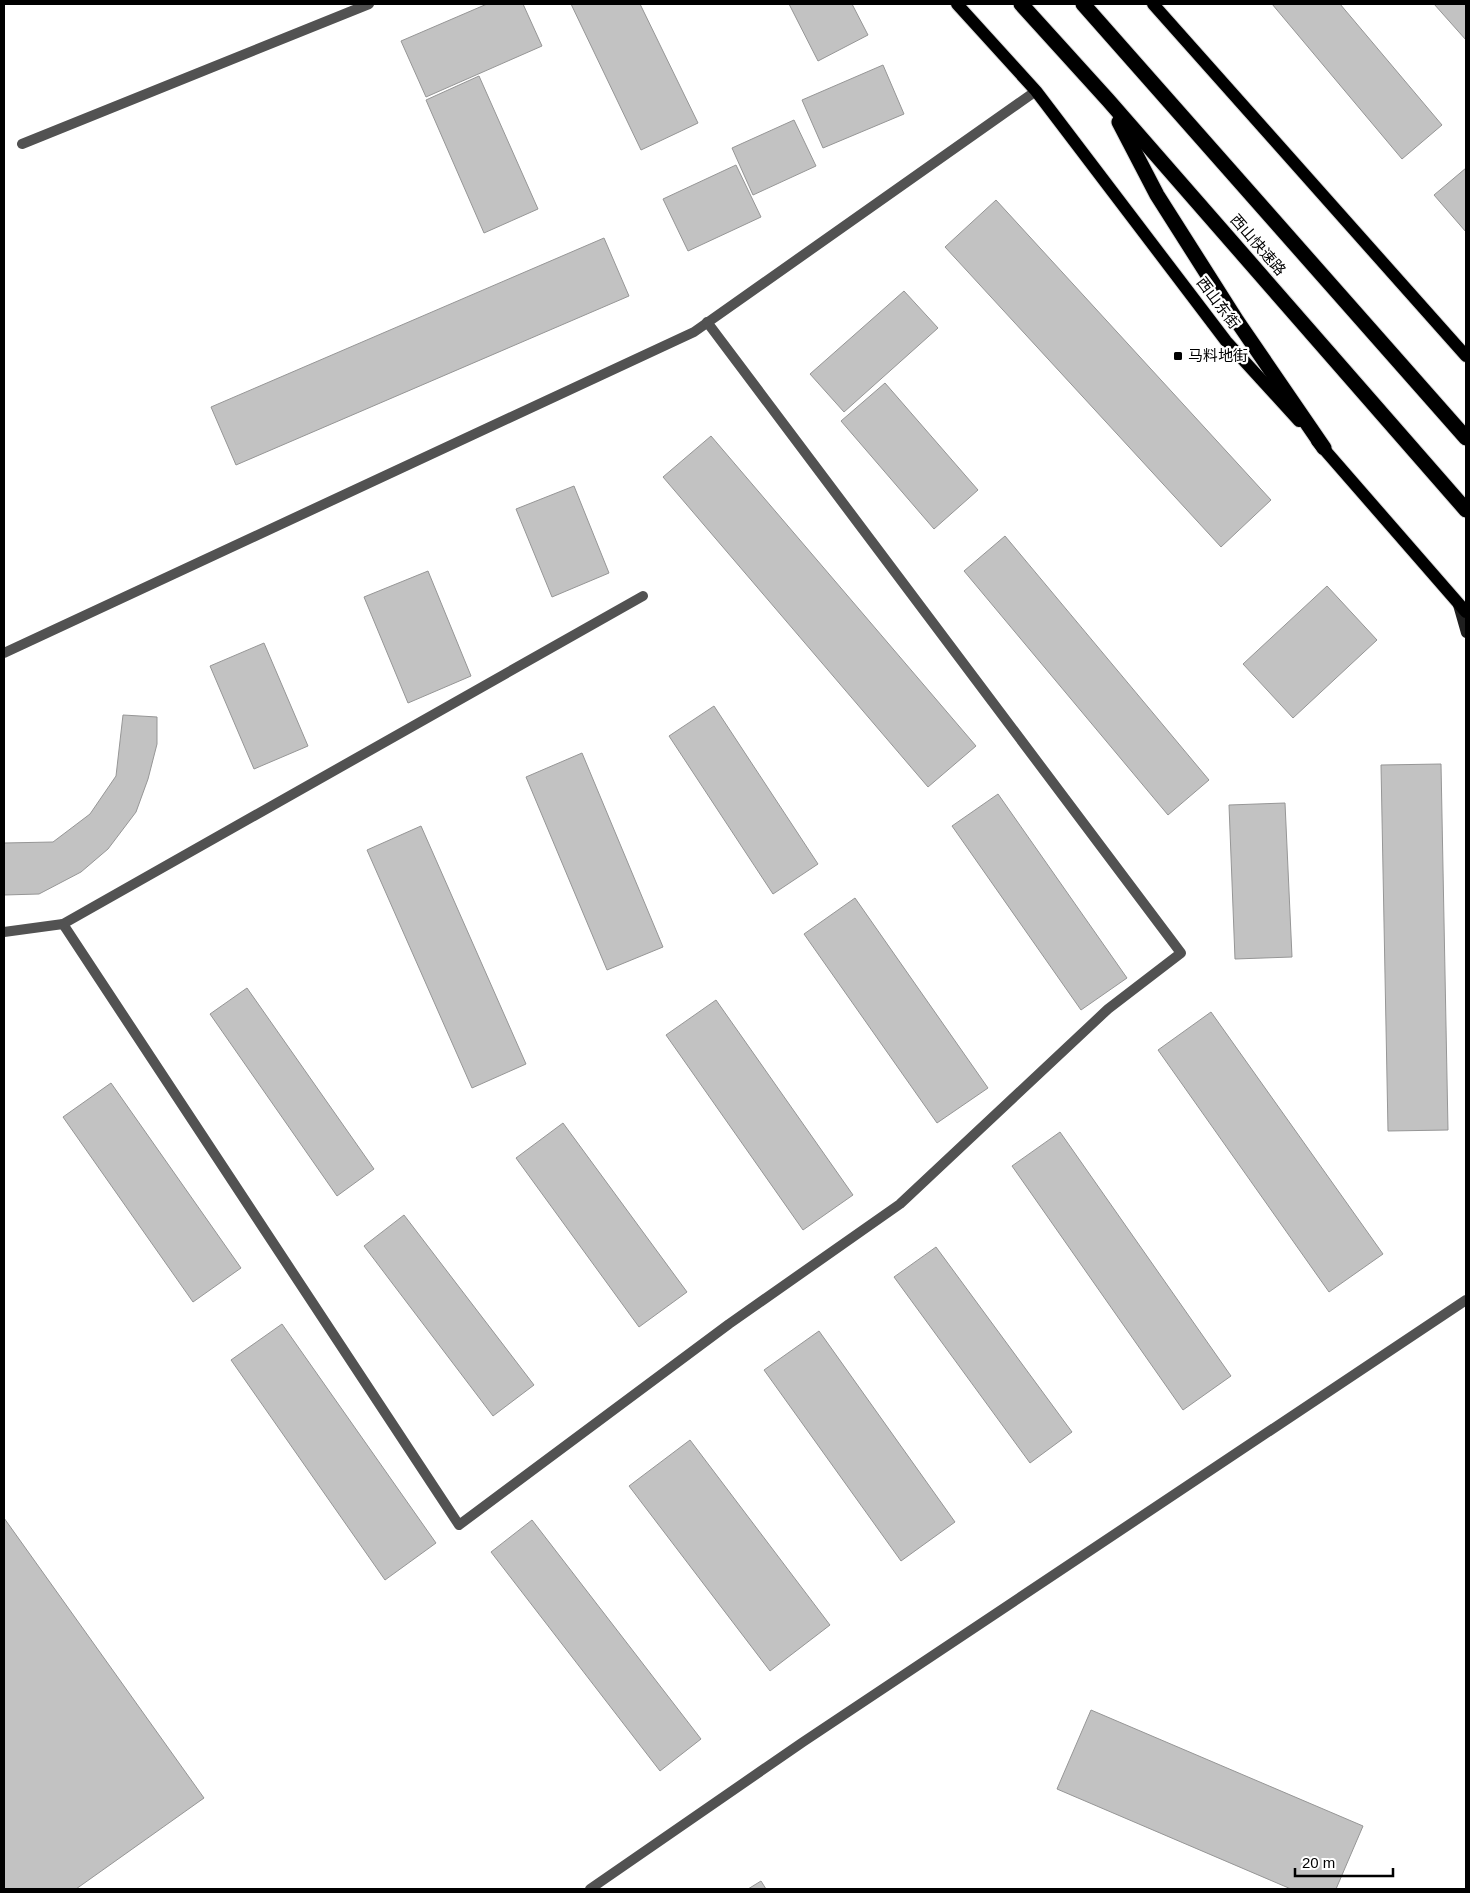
<svg xmlns="http://www.w3.org/2000/svg" width="1470" height="1893" font-family="Helvetica,'Noto Sans SC',sans-serif">
	<rect width="100%" height="100%" fill="#fff"/>
	<g fill="#c2c2c2" stroke="#969696">
		<path d="M487,4h36l19,42 -116,51 -25,-56z"/>
		<path d="M571,4h69l58,119 -57,27z"/>
		<path d="M789,4h63l16,31 -50,26z"/>
		<path d="M1272,4h68l102,121 -40,34z"/>
		<path d="M1434,4h32v36z"/>
		<path d="M883,65l21,49 -81,34 -21,-48z"/>
		<path d="M479,76l59,133 -54,24 -58,-133z"/>
		<path d="M794,120l22,46 -63,29 -21,-47z"/>
		<path d="M736,165l25,52 -73,34 -25,-52z"/>
		<path d="M1466,168v64l-32,-37z"/>
		<path d="M996,200l275,300 -50,47 -276,-300z"/>
		<path d="M604,238l25,58 -393,169 -25,-58z"/>
		<path d="M904,291l34,37 -94,84 -34,-38z"/>
		<path d="M885,383l93,107 -44,39 -93,-108z"/>
		<path d="M711,436l265,310 -48,41 -265,-310z"/>
		<path d="M574,486l35,87 -57,24 -36,-88z"/>
		<path d="M1005,536l204,244 -41,35 -204,-244z"/>
		<path d="M428,571l43,105 -63,27 -44,-106z"/>
		<path d="M1327,586l50,54 -84,78 -50,-54z"/>
		<path d="M264,643l44,103 -54,23 -44,-103z"/>
		<path d="M714,706l104,158 -45,30 -104,-158z"/>
		<path d="M123,715l34,2v27l-9,35 -12,33 -28,37 -27,23 -42,22 -35,1v-52l49,-1 37,-28 26,-38z"/>
		<path d="M582,753l81,194 -56,23 -81,-193z"/>
		<path d="M1441,764l7,366 -60,1 -7,-366z"/>
		<path d="M998,794l129,184 -46,32 -129,-184z"/>
		<path d="M1285,803l7,154 -57,2 -6,-154z"/>
		<path d="M421,826l105,238 -54,24 -105,-238z"/>
		<path d="M855,898l133,190 -51,35 -133,-189z"/>
		<path d="M247,988l127,181 -37,27 -127,-182z"/>
		<path d="M716,1000l137,195 -50,35 -137,-195z"/>
		<path d="M1211,1012l172,242 -54,38 -171,-242z"/>
		<path d="M111,1083l130,185 -48,34 -130,-185z"/>
		<path d="M563,1123l124,169 -48,35 -123,-169z"/>
		<path d="M1060,1132l171,244 -48,34 -171,-244z"/>
		<path d="M404,1215l130,170 -41,31 -129,-170z"/>
		<path d="M936,1247l136,185 -42,31 -136,-186z"/>
		<path d="M282,1324l154,219 -51,37 -154,-220z"/>
		<path d="M819,1331l136,191 -54,39 -137,-191z"/>
		<path d="M690,1440l140,185 -60,46 -141,-185z"/>
		<path d="M4,1518l200,280 -128,91h-72z"/>
		<path d="M532,1520l169,219 -41,32 -169,-219z"/>
		<path d="M1091,1710l272,116 -27,63h-45l-234,-100z"/>
		<path d="M761,1881l5,8h-18z"/>
	</g>
	<g fill="none" stroke-linecap="round" stroke-linejoin="round">
		<g stroke="#dbdbdb" stroke-width="14">
			<g id="primary">
				<path d="M957,4l79,87 190,250 73,80"/>
				<path d="M1153,4l313,352"/>
				<path d="M1317,441l149,171"/>
			</g>
		</g>
		<g stroke="#dbdbdb" stroke-width="17">
			<g id="highway">
				<path d="M1021,4l87,96 358,410"/>
				<path d="M1083,4l383,434"/>
				<path d="M1119,122l38,73 80,126 87,127"/>
			</g>
		</g>
		<g stroke="#525252" stroke-width="10">
			<path d="M22,144l347,-140"/>
			<path d="M4,653l690,-321 342,-241"/>
			<path d="M63,924l396,601 270,-201 171,-120 208,-195 73,-56 -474,-631"/>
			<path d="M4,932l59,-8 580,-328"/>
			<path d="M590,1889l213,-147 663,-442"/>
		</g>
		<path stroke="#1f1f1f" stroke-width="10" d="M1458,605l8,28"/>
		<use href="#primary" stroke="#000" stroke-width="12"/>
		<use href="#highway" stroke="#000" stroke-width="15"/>
	</g>
	<rect fill="#000" stroke="#fff" stroke-width="2" x="1173" y="351" width="10" height="10" rx="2.5"/>
	<g text-anchor="middle" stroke-width="4.5" stroke-linejoin="round" paint-order="stroke">
		<g font-size="15" fill="#000" stroke="#fff">
			<text transform="translate(1258 245) rotate(49)" y="5">西山快速路</text>
			<text transform="translate(1218 303) rotate(53)" y="5">西山东街</text>
		</g>
		<g font-size="15" fill="#000" stroke="#fff" text-anchor="start">
			<text x="1188" y="361">马料地街</text>
		</g>
	</g>
	<rect width="1470" height="1893" fill="none" stroke="#000000" stroke-width="10"/>
	<path d="M1295 1868v8h98v-8" fill="none" stroke="#000000" stroke-width="2.5"/>
	<text x="1302" y="1868" font-size="15" fill="#000000" stroke="#ffffff" stroke-width="4" paint-order="stroke">20 m</text>
</svg>
